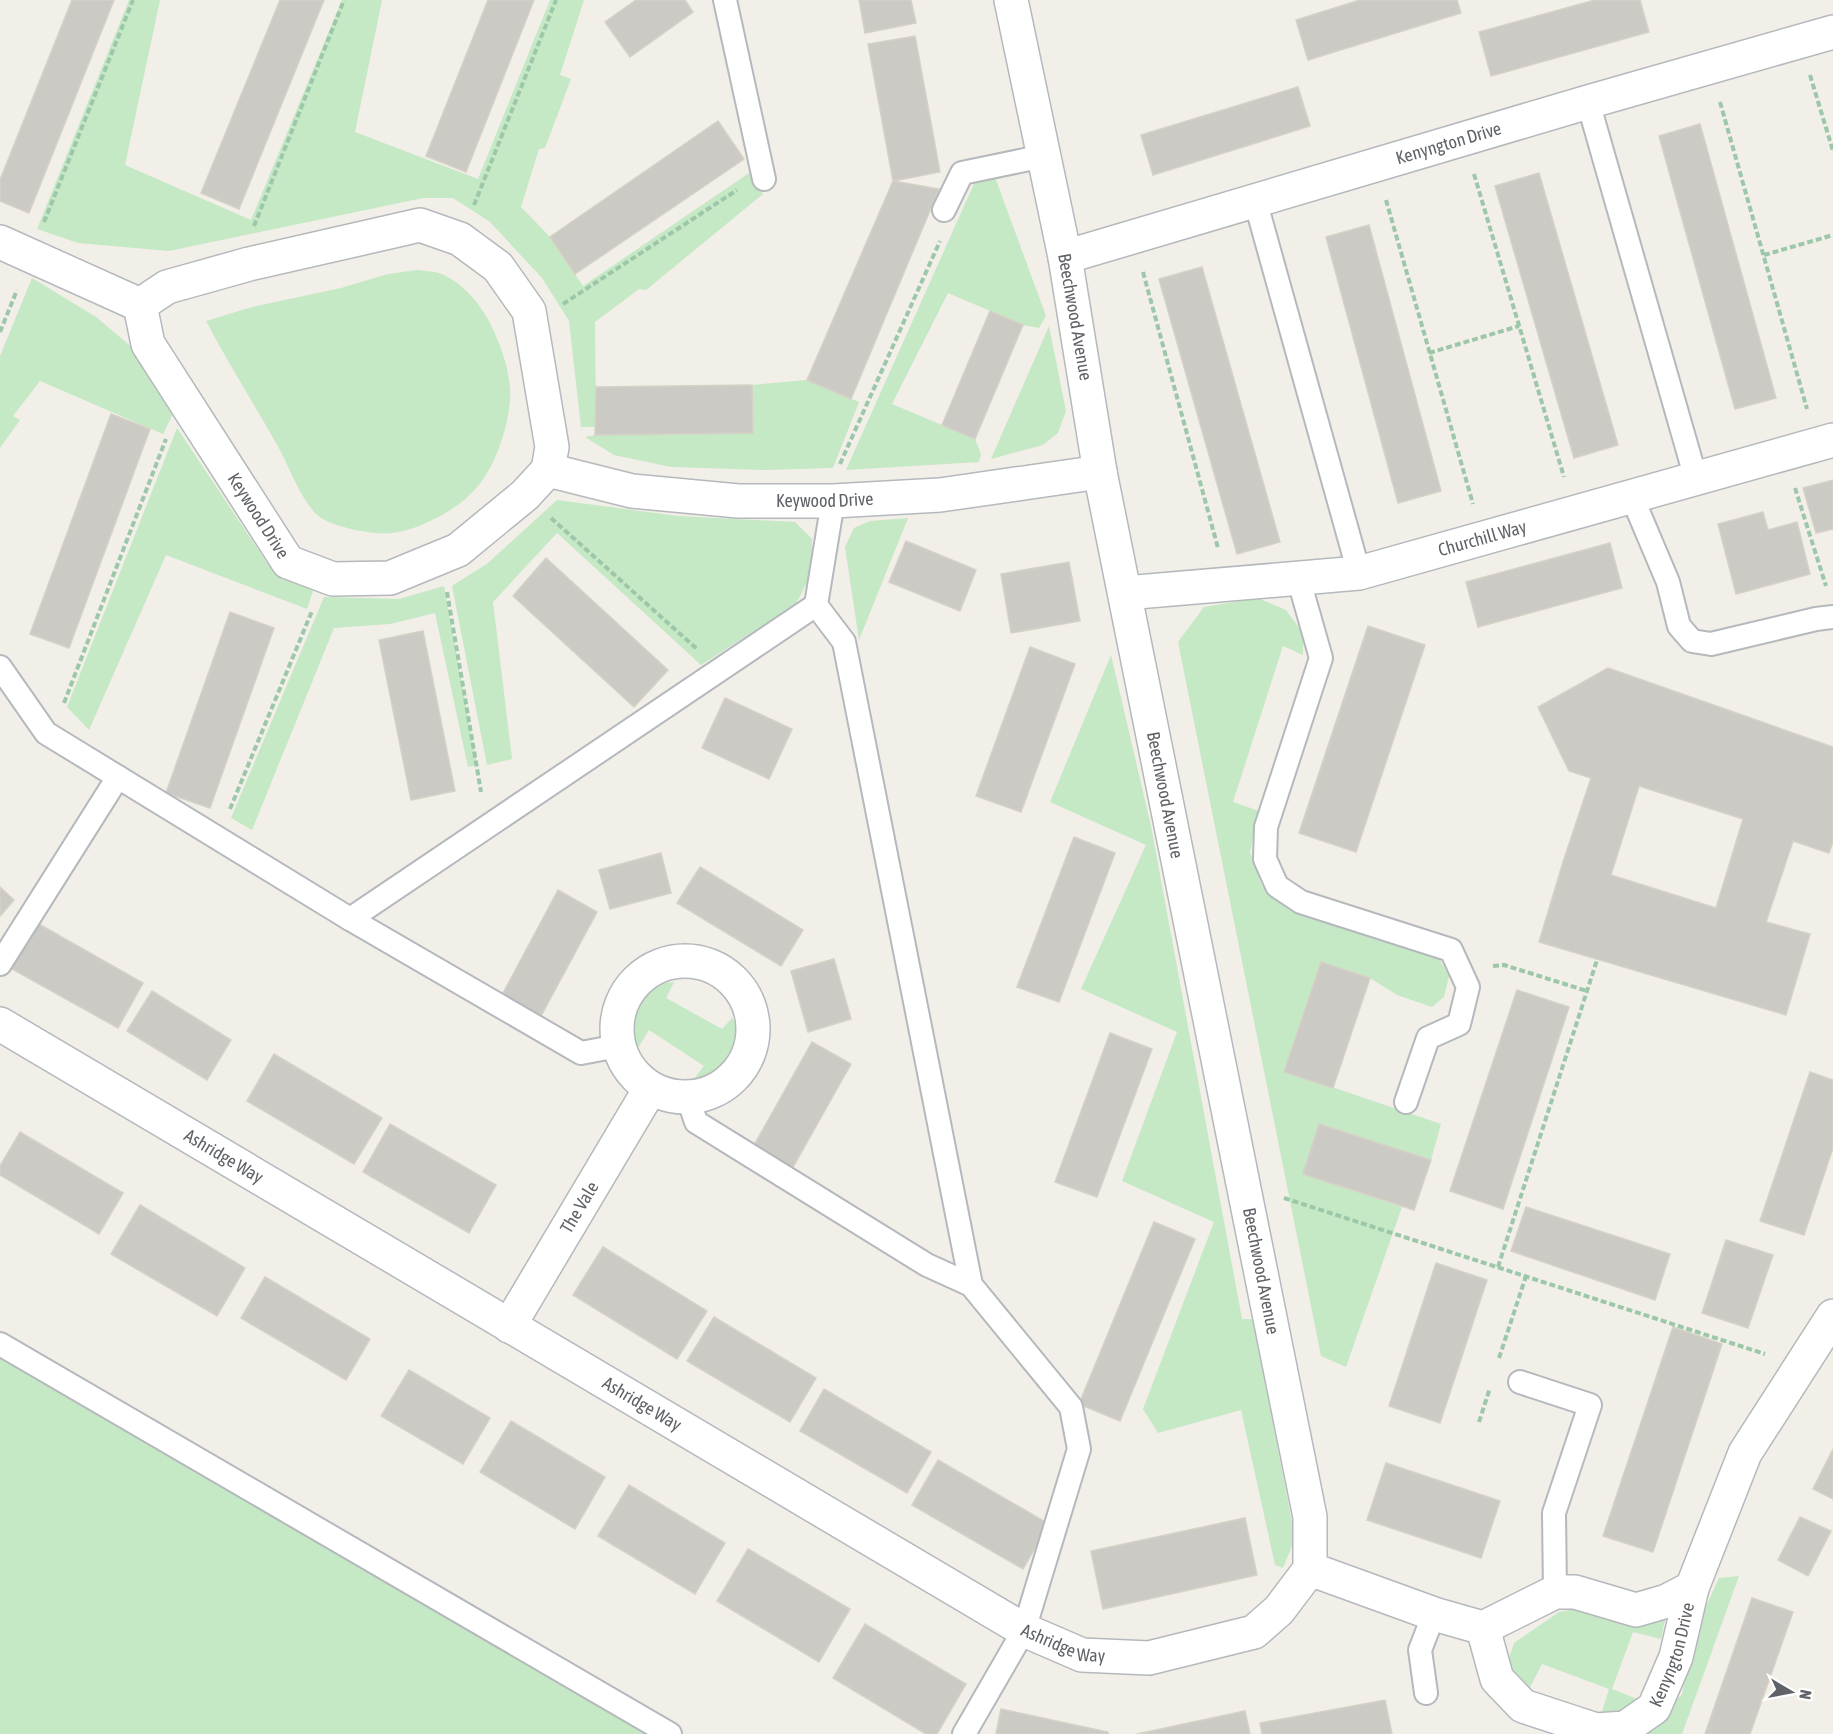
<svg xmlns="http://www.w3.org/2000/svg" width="1833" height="1734" font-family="'Asap Condensed',sans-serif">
	<rect width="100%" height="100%" fill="#f1efe8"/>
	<g fill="#c5e8c5">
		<path d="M129,0h31l-35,165 126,55 91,-220h40l-27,132 123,47 72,-179h34l-24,75 11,4 -26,69 -6,1 -18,58 29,30 33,49 169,-115 11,23 -117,96 -7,-1 -44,33 1,105h-15l-12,-106 -27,-43 -52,-56 -37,-24h-30l-254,53 -91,-8 -41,-14z"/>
		<path d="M977,177h18l51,139 -7,12 -16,-3 -75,-32 -56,111 83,35 6,15 -2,8 -133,8z"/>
		<path d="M417,270c5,1 12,1 18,2 24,6 44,30 55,51 10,21 18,41 20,65 2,26 -11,68 -26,90 -12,18 -32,33 -52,42 -22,11 -41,16 -65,12 -14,-2 -41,-8 -51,-18 -19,-21 -26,-47 -40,-71 -23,-41 -48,-80 -70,-122l46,-14 89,-19 47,-14z"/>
		<path d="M32,278l64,39 38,32 39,65 -10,20 -123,-53 -27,35 7,4 -20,28v-92z"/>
		<path d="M1049,326l17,85 -8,22 -15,12 -52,14z"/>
		<path d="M807,380l52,22 -26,66 -68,2 -94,-3 -57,-12 -29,-18 10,-2 158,-2 -1,-48z"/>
		<path d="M177,428l90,135 46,28 -6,18 -141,-54 -77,175 -22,-23z"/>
		<path d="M557,500l121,16 117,6 17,17 -1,35 -15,30 -95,61 -144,-132 -64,69 19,157 -25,6 -35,-179 36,-23z"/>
		<path d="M908,518l-49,122 -14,-93 9,-19 16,-7z"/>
		<path d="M444,586l33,179 -9,2 -33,-154 -45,11 -56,4 -82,202 -21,-12 93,-221 75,2z"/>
		<path d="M1258,598l28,12 17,23v22l-20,-9 -50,156 26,9 -9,41 12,34 28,23 149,50 10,17 -5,21 -12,10 -35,-12 -27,-17 -49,-16 -36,109 156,53 -10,36 -112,-36 -16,50 99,33 -56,160 -25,-11 -143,-714 26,-35z"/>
		<path d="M1111,655l40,171 91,493h11l42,219 -12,30 -8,-3 -34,-155 -83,23 -15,-24 71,-187 -92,-41 55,-149 -96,-43 65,-144 -96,-43z"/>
		<path d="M674,982l-8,16 56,31 10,-11c6,7 9,13 9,22 -1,14 -18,36 -32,39 -4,1 -10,0 -15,0l10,-13 -55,-36 -11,18c-3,-6 -6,-12 -6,-18 -1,-15 9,-39 23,-45 6,-2 14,-2 19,-3z"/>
		<path d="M0,1344l670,390h-670z"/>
		<path d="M1739,1576l-57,158h-41l11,-6 30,-34 11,-59 26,-57z"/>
		<path d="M1589,1607l77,8 -5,24 -28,-7 -21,57 30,12 -14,11 -28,6 9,-29 -67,-25 -16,31 -15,-15 -3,-18 6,-19 45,-31z"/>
	</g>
	<g fill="#cccac5" stroke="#d6d1c6" stroke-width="1.5" fill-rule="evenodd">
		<path d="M72,0h42l-85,213 -29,-12v-21z"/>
		<path d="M280,0h44l-85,209 -38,-16z"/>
		<path d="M488,0h46l-68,172 -40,-16z"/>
		<path d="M636,0h49l8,12 -63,45 -25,-35z"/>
		<path d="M859,0h52l5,23 -51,10z"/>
		<path d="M1360,0h97l4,13 -153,47 -12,-40z"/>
		<path d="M1595,0h45l9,32 -158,44 -12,-44z"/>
		<path d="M915,36l25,136 -47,9 -25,-137z"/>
		<path d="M1298,87l12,39 -157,49 -12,-40z"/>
		<path d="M718,121l26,38 -169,115 -25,-37z"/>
		<path d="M1700,124l76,274 -41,11 -76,-273z"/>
		<path d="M1539,173l79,272 -44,13 -79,-272z"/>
		<path d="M893,181l46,8 -88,210 -44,-19z"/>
		<path d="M1369,225l72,266 -43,12 -72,-266z"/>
		<path d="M1202,267l78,275 -43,12 -78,-275z"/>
		<path d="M990,311l33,14 -48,114 -33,-14z"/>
		<path d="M752,385l1,48 -158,2 1,-48z"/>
		<path d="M111,414l39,15 -81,219 -39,-14z"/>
		<path d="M1833,480v49l-17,4 -13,-45z"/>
		<path d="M1763,512l5,18 29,-8 13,52 -74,20 -18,-70z"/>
		<path d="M906,541l70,29 -16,41 -71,-29z"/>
		<path d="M1610,543l12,45 -144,39 -12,-45z"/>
		<path d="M546,558l122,112 -34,37 -121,-111z"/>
		<path d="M1069,562l11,59 -69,12 -10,-59z"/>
		<path d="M230,612l44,16 -64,180 -44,-15z"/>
		<path d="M1368,626l57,19 -69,207 -57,-19z"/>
		<path d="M423,631l32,160 -44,9 -32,-160z"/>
		<path d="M1030,647l45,17 -54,148 -45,-16z"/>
		<path d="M1608,668l225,79v95l-4,11 -36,-12 -27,81 44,12 -24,81 -247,-73 24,-80 28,-84 -22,-7 -31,-64zM1639,786l104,33 -27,89 -105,-33z"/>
		<path d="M725,698l67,31 -23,50 -67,-31z"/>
		<path d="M1074,837l41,16 -56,149 -42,-15z"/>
		<path d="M661,853l10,40 -61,16 -11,-39z"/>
		<path d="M700,867l103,63 -22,36 -104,-63z"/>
		<path d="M0,887l14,13 -14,16z"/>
		<path d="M558,890l39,22 -56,104 -39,-21z"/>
		<path d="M37,923l106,60 -25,45 -106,-59z"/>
		<path d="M834,959l17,60 -43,13 -17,-61z"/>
		<path d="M1321,962l49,16 -37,110 -49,-16z"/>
		<path d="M1517,990l52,17 -66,202 -53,-18z"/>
		<path d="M152,991l79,49 -24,40 -80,-49z"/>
		<path d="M1110,1033l42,16 -55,148 -42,-15z"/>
		<path d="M812,1042l39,22 -59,105 -39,-22z"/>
		<path d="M274,1054l108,64 -28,46 -107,-63z"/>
		<path d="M1810,1072l23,8v68l-29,87 -44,-14z"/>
		<path d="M390,1124l106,61 -27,48 -106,-61z"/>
		<path d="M1319,1124l112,36 -17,50 -111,-36z"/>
		<path d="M20,1132l103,61 -24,41 -99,-59v-9z"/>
		<path d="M140,1205l105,63 -28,48 -106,-62z"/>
		<path d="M1526,1207l144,47 -15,46 -144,-49z"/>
		<path d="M1154,1222l41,17 -75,182 -41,-17z"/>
		<path d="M1726,1240l47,15 -25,73 -46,-15z"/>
		<path d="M603,1247l104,64 -30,48 -104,-64z"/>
		<path d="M1436,1263l51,17 -47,143 -51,-17z"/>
		<path d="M265,1277l105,62 -24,41 -105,-62z"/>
		<path d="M714,1317l102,61 -26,44 -103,-61z"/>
		<path d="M1673,1327l49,17 -69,208 -50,-16z"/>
		<path d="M409,1370l81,48 -27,46 -82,-48z"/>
		<path d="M824,1389l107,63 -24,41 -107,-62z"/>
		<path d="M511,1421l94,56 -30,52 -95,-57z"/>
		<path d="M1833,1449v50l-20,-10z"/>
		<path d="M938,1460l111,64 -26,45 -111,-64z"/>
		<path d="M1386,1463l114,38 -19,57 -114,-38z"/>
		<path d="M629,1485l96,58 -30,51 -97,-58z"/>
		<path d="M1800,1517l31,14 -23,45 -30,-16z"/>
		<path d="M1245,1518l12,57 -154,34 -12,-58z"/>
		<path d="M748,1549l102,60 -31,53 -102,-61z"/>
		<path d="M1752,1598l41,14 -43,122h-45z"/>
		<path d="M865,1624l101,60 -29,50h-11l-93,-56z"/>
		<path d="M1385,1700l7,34h-130l-2,-11z"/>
		<path d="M1001,1709l107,23v2h-112z"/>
		<path d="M1245,1711l5,23h-113z"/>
	</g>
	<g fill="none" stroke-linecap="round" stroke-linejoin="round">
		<g stroke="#b5b8bc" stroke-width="26">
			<g id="lane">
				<path d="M725,0l39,179"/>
				<path d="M1588,102l108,377"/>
				<path d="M1255,200l104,373"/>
				<path d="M944,210l18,-37 82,-17"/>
				<path d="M1632,497l36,85 11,44 13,15 19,3 105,-25 17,-2"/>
				<path d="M1298,577l23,81 -55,169 -1,32 12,27 24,16 150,48 17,37 -9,37 -31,14 -22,64"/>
				<path d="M816,605l28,37 127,643 100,122 8,42 -55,181 -60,104"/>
				<path d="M0,667l46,66 304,186 231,134 37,-7"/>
				<path d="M350,919l466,-314 17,-104"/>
				<path d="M0,964l118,-187"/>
				<path d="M688,1098l8,24 231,143 44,20"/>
				<path d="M0,1344l670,390"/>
				<path d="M1520,1382l70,23 -36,108 1,79"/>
				<path d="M1426,1693l-6,-43 14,-36"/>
			</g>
		</g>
		<g stroke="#b5b8bc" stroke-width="36">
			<g id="street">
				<path d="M0,242l140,63 27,-18 82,-23 171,-39 40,14 38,28 31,44 23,136 -4,23"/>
				<path id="s1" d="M1065,257l523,-155 245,-70"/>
				<path id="s2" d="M140,305l8,39 140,218 45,17 57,-1 68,-28 67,-55 23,-25 84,21 106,10h95l107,-6 160,-23"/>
				<path id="s3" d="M1125,593l234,-20 474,-133"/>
				<circle cx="685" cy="1029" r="68"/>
				<path id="s4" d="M0,1024l1024,606 58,25 67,3 105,-26 25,-22 31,-41v-52l-210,-1045 -35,-215 -54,-257"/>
				<path id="s5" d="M509,1326l141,-237"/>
				<path d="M1310,1569l124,45 49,14 72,-36h20l61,18 31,-9 25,-13 53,-135 88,-137"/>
				<path id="s6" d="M1483,1628l14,51 26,27 73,24 29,-2 29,-20 22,-51 16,-69"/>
			</g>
		</g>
		<g stroke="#9cc7a9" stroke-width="4" stroke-dasharray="6 3" stroke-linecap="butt">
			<path d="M1810,75l23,76"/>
			<path d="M1720,102l87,307"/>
			<path d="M1474,174l90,303"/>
			<path d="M1386,200l87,304"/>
			<path d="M474,205l82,-205"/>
			<path d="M44,222l89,-222"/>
			<path d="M254,226l90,-226"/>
			<path d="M1764,255l69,-20"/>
			<path d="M1143,272l75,276"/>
			<path d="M563,304l174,-114"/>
			<path d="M0,332l17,-42"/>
			<path d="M1429,353l90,-27"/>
			<path d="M840,464l100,-223"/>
			<path d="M1795,488l31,98"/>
			<path d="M551,518l146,131"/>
			<path d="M447,592l34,200"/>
			<path d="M64,703l102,-264"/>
			<path d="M230,809l82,-198"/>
			<path d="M1493,966l11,-1 83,26"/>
			<path d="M1284,1198l481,156"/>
			<path d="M1498,1267l99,-307"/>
			<path d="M1499,1358l27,-82"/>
			<path d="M1479,1422l11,-34"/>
		</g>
		<use href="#lane" stroke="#fff" stroke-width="22"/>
		<use href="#street" stroke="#fff" stroke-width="33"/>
	</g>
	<g text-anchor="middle" stroke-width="5" stroke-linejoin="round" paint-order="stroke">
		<g font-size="18" fill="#5f6368" stroke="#fff">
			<text dy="6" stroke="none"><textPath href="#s1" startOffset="400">Kenyngton Drive</textPath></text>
			<text transform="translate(1075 317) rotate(80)" y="6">Beechwood Avenue</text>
			<text dy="6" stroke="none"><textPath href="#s2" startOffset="878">Keywood Drive</textPath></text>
			<text dy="6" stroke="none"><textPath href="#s2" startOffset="244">Keywood Drive</textPath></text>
			<text dy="6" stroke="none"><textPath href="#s3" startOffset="363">Churchill Way</textPath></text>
			<text transform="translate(1165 795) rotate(79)" y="6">Beechwood Avenue</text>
			<text dy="6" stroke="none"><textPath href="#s4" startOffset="260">Ashridge Way</textPath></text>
			<text dy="6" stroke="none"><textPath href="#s5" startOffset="138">The Vale</textPath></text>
			<text transform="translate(1261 1271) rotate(79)" y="6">Beechwood Avenue</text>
			<text dy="6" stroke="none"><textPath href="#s4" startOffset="746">Ashridge Way</textPath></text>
			<text dy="6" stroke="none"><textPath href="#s4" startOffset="1232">Ashridge Way</textPath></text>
			<text dy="6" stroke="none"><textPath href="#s6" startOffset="288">Kenyngton Drive</textPath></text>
		</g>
	</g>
	<g transform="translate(1791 1692) rotate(100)" stroke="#ffffff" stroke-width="4.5" paint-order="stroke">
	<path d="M0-4.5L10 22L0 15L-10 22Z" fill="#5f6368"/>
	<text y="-9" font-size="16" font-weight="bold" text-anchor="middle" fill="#5f6368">N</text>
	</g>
</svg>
